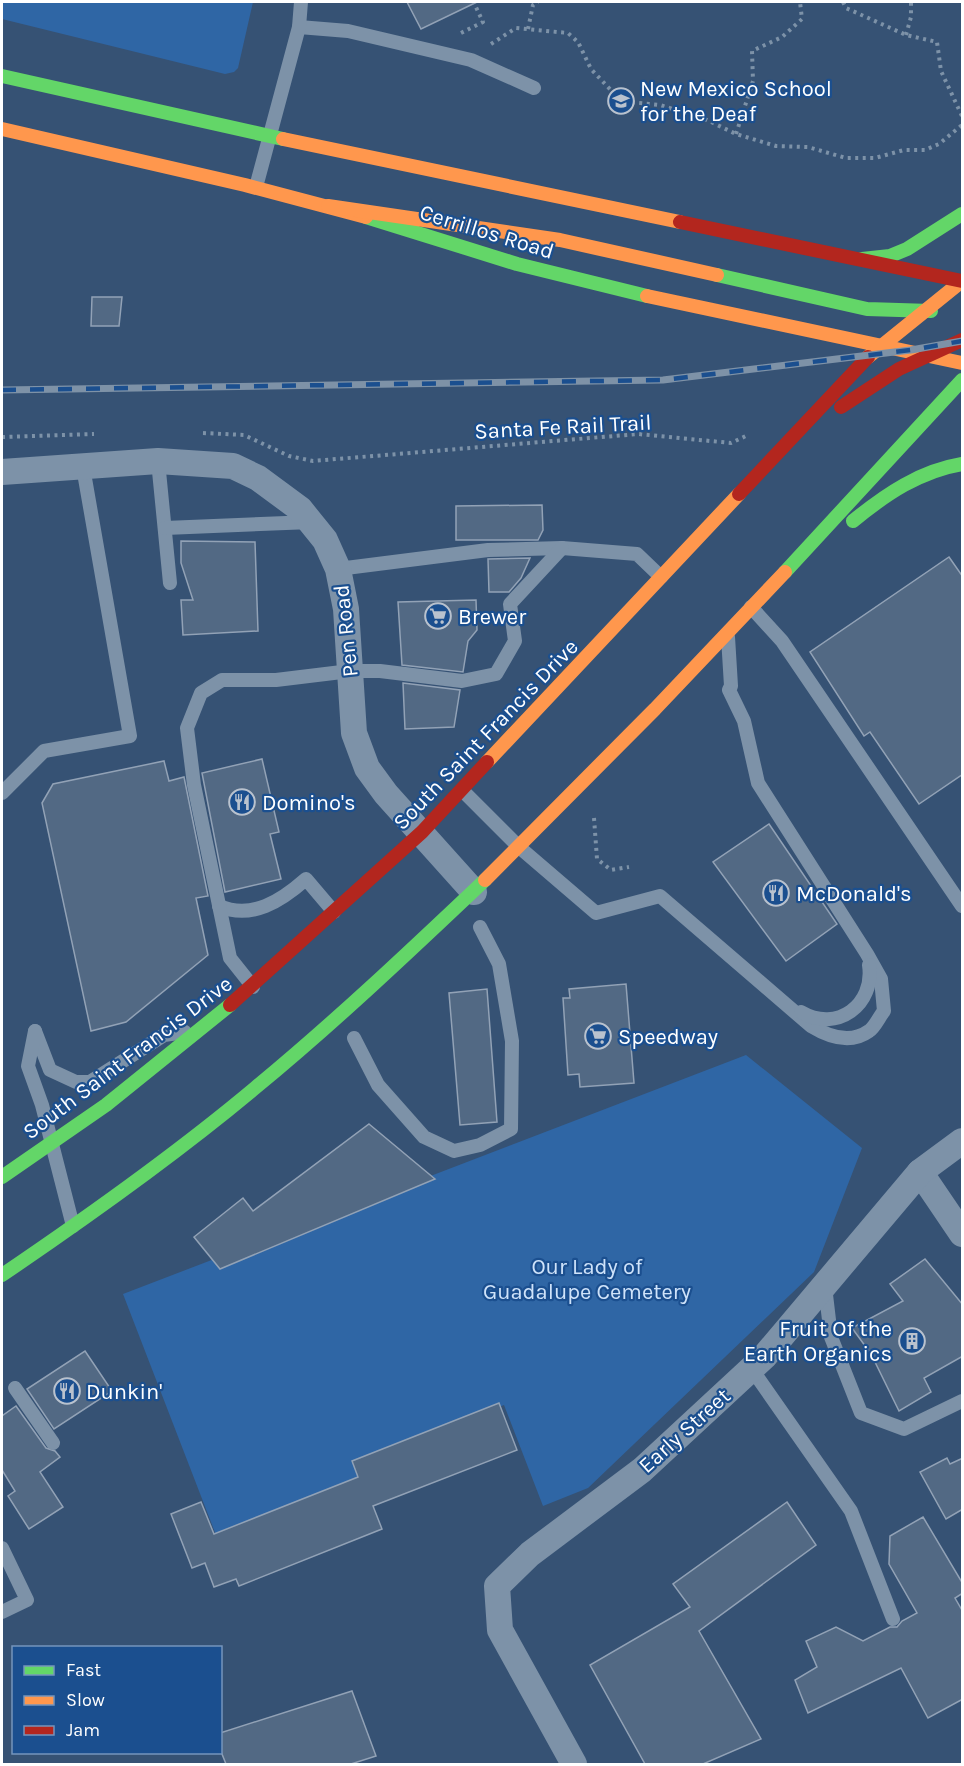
<svg xmlns="http://www.w3.org/2000/svg" width="964" height="1766" font-family="Karla,sans-serif">
	<rect width="100%" height="100%" fill="#365274"/>
	<g fill="#2f66a5">
		<path d="M2,2h251l-15,66 -4,4 -9,2 -223,-55z"/>
		<path d="M746,1055l116,93 -48,124 -226,216 -45,18 -39,-101 -143,55 7,17 -152,58 -93,-241z"/>
	</g>
	<g fill="#526984" stroke="#92a2b6" stroke-width="1.5">
		<path d="M407,2h70l-56,27z"/>
		<path d="M92,297h30l-3,29h-28z"/>
		<path d="M542,505l1,25 -5,10h-82v-34z"/>
		<path d="M181,541l74,1 3,89 -75,4 -2,-35h12l-12,-37z"/>
		<path d="M949,557l14,20v197l-44,30 -49,-72 -6,4 -54,-84z"/>
		<path d="M530,558l-9,20 -12,14h-20l-1,-33z"/>
		<path d="M476,600l1,30 -9,11 -5,31 -61,-7 -4,-63z"/>
		<path d="M403,683l57,7 -6,37 -49,2z"/>
		<path d="M262,759l17,73 -9,2 11,45 -56,13 -23,-119z"/>
		<path d="M164,761l5,20 15,-4 24,119 -12,2 12,57 -82,67 -35,9 -49,-228 11,-19z"/>
		<path d="M769,824l68,100 -51,37 -73,-99z"/>
		<path d="M626,984l8,99 -54,4 -1,-13 -11,1 -5,-77h7l-1,-9z"/>
		<path d="M487,989l10,133 -37,3 -11,-132z"/>
		<path d="M369,1124l66,55 -215,90 -26,-32 49,-39 10,13z"/>
		<path d="M925,1259l38,46v51l-39,22 7,14 -32,19 -28,-57 -19,-26 51,-27 -13,-17z"/>
		<path d="M85,1351l27,40 -58,38 -27,-40z"/>
		<path d="M499,1403l18,47 -144,56 9,23 -143,57 -3,-7 -22,8 -9,-24 -13,5 -21,-54 30,-12 13,32 144,-57 -6,-16z"/>
		<path d="M16,1406l30,42 9,3 5,6 -20,15 23,35 -34,22 -21,-33 7,-5 -13,-21v-54z"/>
		<path d="M947,1458l3,6 13,-6v51l-17,10 -26,-47z"/>
		<path d="M787,1502l29,43 -117,86 62,108 -58,25h-58l-55,-99 100,-58 -17,-23z"/>
		<path d="M923,1517l40,67v9l-8,5 8,14v87l-35,19 -27,-50 -93,45 -13,-33 22,-13 -11,-26 30,-14 27,14 27,-14h7l5,-6 15,-8 -28,-49 1,-28z"/>
		<path d="M352,1691l24,65 -25,8h-125l-6,-15v-16z"/>
	</g>
	<g fill="none" stroke-linecap="round" stroke-linejoin="round">
		<g stroke="#7d92a8" stroke-width="4" stroke-dasharray="3 4.5" stroke-linecap="butt">
			<path d="M843,2l3,6 60,27 31,7 4,29 21,45"/>
			<path d="M528,29l5,-24 5,-3"/>
			<path d="M461,33l22,-11 -9,-19"/>
			<path d="M906,35l5,-18v-15"/>
			<path d="M491,44l25,-16 52,5 10,9 13,27 30,32 39,4 47,15 29,14 40,12 32,1 38,11h29l29,-8h21l14,-6 23,-19"/>
			<path d="M736,134l17,-53 -1,-30 30,-14 20,-18 -2,-17"/>
			<path d="M203,433l41,2 45,21 24,5 325,-27 93,9 17,-8"/>
			<path d="M2,437l92,-3"/>
			<path d="M594,818l3,41 14,11 18,-3"/>
		</g>
		<g stroke="#7d92a8" stroke-width="14">
			<path d="M299,27l49,4 123,29 63,28"/>
			<path d="M256,187l43,-160 2,-25"/>
			<path d="M158,461l12,122"/>
			<path d="M165,528l147,-6"/>
			<path d="M338,569l150,-19 74,-2 75,6 24,23"/>
			<path d="M751,607l31,34 180,265"/>
			<path d="M462,790l57,57 77,66 64,-17 151,130c18,11 40,18 58,5 6,-4 10,-14 15,-20l-3,-32 -14,-25 -109,-171 -14,-62 -15,-31 2,-4 -3,-49"/>
			<path d="M2,793l42,-42 86,-15 -47,-269"/>
			<path d="M219,906c33,14 62,-5 87,-27l28,33"/>
			<path d="M253,987l-23,-29 -36,-173 -7,-57 14,-35 21,-13h54l74,-9h30l82,10 34,-7 19,-33 -5,-37 52,-56"/>
			<path d="M801,1012c36,21 74,-7 68,-47"/>
			<path d="M35,1031l15,39 26,12h14l74,-47 21,-3"/>
			<path d="M35,1031l-7,35 14,39 31,121"/>
			<path d="M354,1038l24,47 46,52 30,14 26,-6 31,-16 1,-88 -13,-77 -19,-37"/>
			<path d="M825,1286l6,51 30,76 43,16 58,-28"/>
			<path d="M751,1368l100,143 42,108"/>
			<path d="M15,1388l38,55"/>
			<path d="M2,1548l25,52 -25,12"/>
		</g>
		<g stroke="#7d92a8" stroke-width="26">
			<path d="M2,472l156,-11 75,5 25,12 42,31 25,31 13,29 8,40 8,124 13,35 19,26 88,98"/>
			<path d="M920,1172l42,62"/>
			<path d="M574,1764l-74,-134 -3,-44 33,-32 112,-84 122,-113 156,-185 42,-31"/>
		</g>
		<g stroke="#63d668" stroke-width="14">
			<path d="M2,76l281,63"/>
			<path d="M366,217l151,47 130,32"/>
			<path d="M862,259l28,-3 17,-7 55,-35"/>
			<path d="M717,275l150,34 64,2"/>
			<path d="M853,521c33,-27 67,-50 109,-57"/>
			<path d="M785,572l177,-192"/>
			<path d="M2,1177l104,-72 124,-100"/>
			<path d="M2,1275c87,-59 173,-120 253,-187 80,-66 155,-137 230,-208"/>
		</g>
		<g stroke="#ff974d" stroke-width="14">
			<path d="M2,129l243,56 121,32"/>
			<path d="M283,139l397,83"/>
			<path d="M328,206l232,34 157,35"/>
			<path d="M647,296l315,67"/>
			<path d="M868,357l94,-76"/>
			<path d="M487,762l252,-268"/>
			<path d="M485,880l170,-171 130,-137"/>
		</g>
		<g stroke="#b3261e" stroke-width="14">
			<path d="M680,222l282,59"/>
			<path d="M841,407l58,-38 63,-29"/>
			<path d="M739,494l129,-137"/>
			<path d="M230,1005l192,-173 65,-70"/>
		</g>
		<g stroke="#7e92a7" stroke-width="7">
			<path id="rail" d="M2,390l661,-10 248,-30 51,-9"/>
		</g>
		<use href="#rail" stroke="#1b4f8f" stroke-width="4.5" stroke-dasharray="14" stroke-linecap="butt"/>
	</g>
	<defs>
		<g id="school-ring" transform="scale(1.35)"><circle r="9.5" fill="#1b4f8f" stroke="#b9c2ce" stroke-width="1.5"/><path d="M0-5L7-2L0 1L-7-2ZM-4 1L0 2.5L4 1V4Q0 6-4 4Z" fill="#b9c2ce"/></g>
		<g id="supermarket-ring" transform="scale(1.35)"><circle r="9.5" fill="#1b4f8f" stroke="#b9c2ce" stroke-width="1.5"/><path d="M-6-5.5h2.5l.6 2H6L4.5 2H-2.5L-4.4-4H-6ZM-1.5 3.2a1.3 1.3 0 1 0 .1 0ZM3 3.2a1.3 1.3 0 1 0 .1 0Z" fill="#b9c2ce"/></g>
		<g id="restaurant-ring" transform="scale(1.35)"><circle r="9.5" fill="#1b4f8f" stroke="#b9c2ce" stroke-width="1.5"/><path d="M-5-6h1v4h1v-4h1v4h1v-4h1v5L-1.5 .5V6h-2V.5L-5-1ZM5-6V6H3V1.5H1.5Q1.5-4 5-6Z" fill="#b9c2ce"/></g>
		<g id="building-ring" transform="scale(1.35)"><circle r="9.5" fill="#1b4f8f" stroke="#b9c2ce" stroke-width="1.5"/><path d="M-4-6H4V6H1V3H-1V6H-4ZM-2.5-4.3h1.7v1.8h-1.7ZM.8-4.3h1.7v1.8H.8ZM-2.5-1h1.7V.8h-1.7ZM.8-1h1.7V.8H.8Z" fill="#b9c2ce"/></g>
	</defs>
	<g fill-rule="evenodd">
		<use href="#school-ring" x="621" y="101"/>
		<use href="#supermarket-ring" x="438" y="616"/>
		<use href="#restaurant-ring" x="242" y="802"/>
		<use href="#restaurant-ring" x="776" y="893"/>
		<use href="#supermarket-ring" x="598" y="1036"/>
		<use href="#building-ring" x="912" y="1341"/>
		<use href="#restaurant-ring" x="67" y="1391"/>
	</g>
	<g text-anchor="middle" stroke-width="4.5" stroke-linejoin="round" paint-order="stroke">
		<g font-size="22" fill="#fff" stroke="#1b4f8f" text-anchor="start">
			<text x="640" y="96">New Mexico School<tspan x="640" dy="25">for the Deaf</tspan></text>
			<text x="458" y="624">Brewer</text>
			<text x="262" y="810">Domino's</text>
			<text x="796" y="901">McDonald's</text>
			<text x="618" y="1044">Speedway</text>
			<text x="892" y="1336" text-anchor="end">Fruit Of the<tspan x="892" dy="25">Earth Organics</tspan></text>
			<text x="86" y="1399">Dunkin'</text>
		</g>
		<g font-size="22" fill="#fff" stroke="#1b4f8f">
			<text transform="translate(487 231) rotate(17)" y="8">Cerrillos Road</text>
			<text transform="translate(563 426) rotate(-3)" y="8">Santa Fe Rail Trail</text>
			<text transform="translate(345 631) rotate(-96)" y="8">Pen Road</text>
			<text transform="translate(485 734) rotate(-46)" y="8">South Saint Francis Drive</text>
			<text transform="translate(127 1057) rotate(-37)" y="8">South Saint Francis Drive</text>
			<text transform="translate(684 1430) rotate(-42)" y="8">Early Street</text>
		</g>
		<g font-size="22" fill="#cfe3fa" stroke="#1b4f8f">
			<text x="587" y="1274">Our Lady of<tspan x="587" dy="25">Guadalupe Cemetery</tspan></text>
		</g>
	</g>
	<rect width="964" height="1766" fill="none" stroke="#ffffff" stroke-width="6"/>
	<rect x="12" y="1646" width="210" height="108" fill="#1b4f8f" stroke="#7695bc" stroke-width="1.5"/>
	<rect x="24" y="1666" width="30" height="9" fill="#63d668" stroke="#7695bc" stroke-width="1.5"/>
	<text x="66" y="1676" font-size="18" fill="#ffffff">Fast</text>
	<rect x="24" y="1696" width="30" height="9" fill="#ff974d" stroke="#7695bc" stroke-width="1.5"/>
	<text x="66" y="1706" font-size="18" fill="#ffffff">Slow</text>
	<rect x="24" y="1726" width="30" height="9" fill="#b3261e" stroke="#7695bc" stroke-width="1.5"/>
	<text x="66" y="1736" font-size="18" fill="#ffffff">Jam</text>
</svg>
